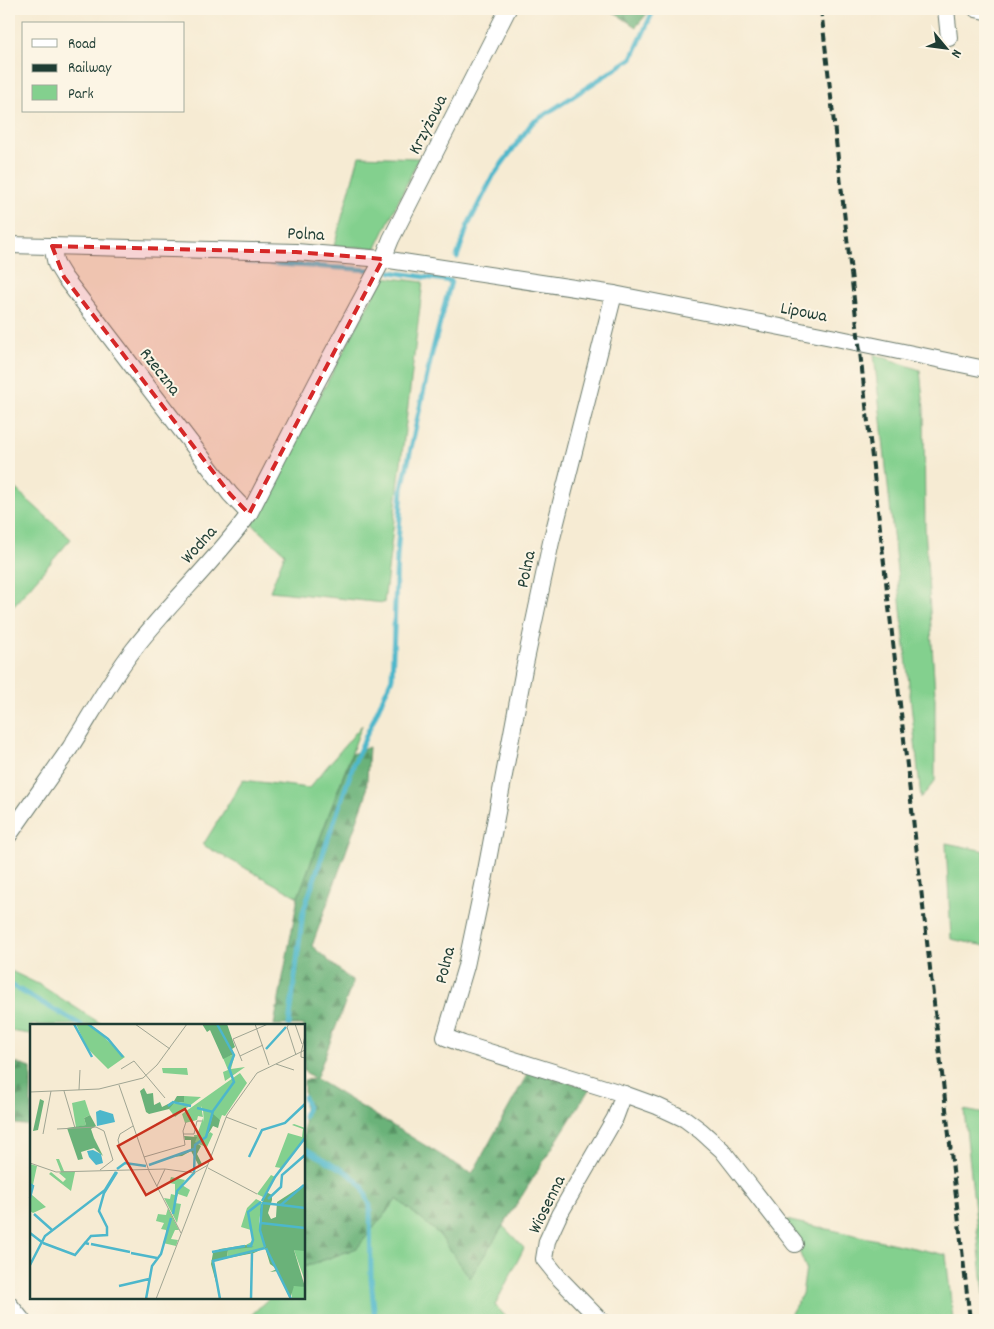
<svg xmlns="http://www.w3.org/2000/svg" width="994" height="1329" font-family="Dekko,sans-serif">
	<defs>
		<pattern id="forest-firs" width="22" height="20" patternUnits="userSpaceOnUse" patternTransform="scale(1.25)"><rect width="22" height="20" fill="#6ab279"/><path d="M5 1l3.5 6h-7zM16 11l3.5 6h-7z" fill="#579264"/></pattern>
	</defs>
	<rect width="100%" height="100%" fill="#fcf5e5"/>
	<filter id="ink" filterUnits="userSpaceOnUse"><feTurbulence type="fractalNoise" baseFrequency=".02" numOctaves="2"/><feDisplacementMap in="SourceGraphic" scale="10" xChannelSelector="R" yChannelSelector="G"/><feConvolveMatrix kernelMatrix="1 2 1 2 8 2 1 2 1" color-interpolation-filters="sRGB"/></filter>
	<filter id="wash" filterUnits="userSpaceOnUse"><feTurbulence type="fractalNoise" baseFrequency=".0096" numOctaves="4" result="noise"/><feDisplacementMap in="SourceGraphic" scale="20" xChannelSelector="R" yChannelSelector="G"/><feGaussianBlur stdDeviation="1.12" result="paint"/><feColorMatrix in="noise" values="0 0 0 0 0 0 0 0 0 0 0 0 0 0 0 0 0 1.4 0 .05"/><feComposite in="paint" operator="in"/></filter>
	<g filter="url(#wash)">
		<rect width="100%" height="100%" fill="#f6ebd3"/>
		<g fill="#83d08e" stroke="#518661">
			<path d="M359,156l60,2 -43,90 -42,-2z"/>
			<path d="M383,277l40,5 -39,321 -114,-12 15,-38 -33,-29z"/>
			<path d="M874,354l46,16 4,39 1,117 10,169v86l-14,17z"/>
			<path d="M9,483l62,56 -62,72z"/>
			<path d="M362,725l-64,172 -95,-52 40,-65 66,8z"/>
			<path d="M946,843l39,8v95l-34,-7z"/>
			<path d="M9,970l31,15 63,40h-72v9l-22,-3z"/>
			<path d="M964,1110l21,4v189z"/>
			<path d="M397,1199l42,35 31,43 33,-51 21,22 -29,57 14,15h-263l23,-22h35v-31l53,-19z"/>
			<path d="M786,1220l160,35 7,65h-166l15,-26 4,-26z"/>
		</g>
		<g fill="url(#forest-firs)" stroke="#447856">
			<path d="M609,9h42l-15,18z"/>
			<path d="M369,747l-3,49 -54,150 41,36 -37,97 156,95 57,-103 61,17 -120,190 -31,-44 -42,-35 -40,49 -53,19v-187l11,-1 -11,-8v-46h-30l24,-128 54,-143z"/>
			<path d="M9,1061l22,7v58l-22,-3z"/>
		</g>
		<g fill="none" stroke-linecap="round" stroke-linejoin="round">
			<g stroke="#4db7cb" stroke-width="5">
				<path d="M457,257l11,-32 25,-49 39,-53 100,-65 22,-49"/>
				<path d="M247,262l125,8"/>
				<path d="M9,984l72,41"/>
				<path d="M289,1025l14,-113 51,-149 38,-85 5,-122 5,-67 30,-136 19,-72 -60,-9"/>
				<path d="M304,1097l3,9 -3,11"/>
				<path d="M304,1148l44,25 14,13 8,19 1,74 4,41"/>
			</g>
		</g>
	</g>
	<g filter="url(#ink)">
		<g fill="none" stroke-linecap="round" stroke-linejoin="round">
			<g stroke="#6a7a6c" stroke-width="18">
				<g id="minor">
					<path d="M946,9l3,29"/>
					<path d="M976,9l9,2"/>
					<path d="M9,245l287,7 87,7 231,35 222,44 149,31"/>
					<path d="M52,246l4,18 8,13 166,217 19,20"/>
					<path d="M614,294l-63,248 -27,127 -39,207 -19,90 -21,71 18,7 161,50 33,12 28,13 16,12 21,19 73,94"/>
					<path d="M9,835c20,-29 41,-58 61,-87 21,-33 40,-68 64,-99 36,-47 81,-87 115,-135l68,-132 66,-123 8,-20 117,-230"/>
					<path d="M9,1304l13,16"/>
					<path d="M600,1320l-40,-41 -16,-20 3,-18 12,-26 56,-97 9,-24"/>
				</g>
			</g>
			<use href="#minor" stroke="#fff" stroke-width="16"/>
			<path stroke="#1f3d34" stroke-width="4" stroke-dasharray="8 4" stroke-linecap="butt" d="M821,9l149,1311"/>
		</g>
	</g>
	<path fill="#d62828" fill-opacity="0.2" stroke="#d62828" stroke-width="4" stroke-dasharray="10 6" stroke-linejoin="round" d="M52,246l244,6 87,7 -134,255 -19,-20 -166,-217z"/>
	<g text-anchor="middle" stroke-width="4" stroke-linejoin="round" paint-order="stroke">
		<g font-size="18" fill="#1f3d34" stroke="#fcf5e5">
			<text transform="translate(427 124) rotate(-63)" y="6">Krzyżowa</text>
			<text transform="translate(306 233) rotate(3)" y="6">Polna</text>
			<text transform="translate(804 311) rotate(11)" y="6">Lipowa</text>
			<text transform="translate(161 371) rotate(52)" y="6">Rzeczna</text>
			<text transform="translate(198 544) rotate(-48)" y="6">Wodna</text>
			<text transform="translate(525 569) rotate(-78)" y="6">Polna</text>
			<text transform="translate(444 965) rotate(-76)" y="6">Polna</text>
			<text transform="translate(546 1204) rotate(-64)" y="6">Wiosenna</text>
		</g>
	</g>
	<g transform="translate(30 1024)">
		<rect width="275" height="275" fill="#f6ebd3"/>
		<path d="M46,0h14l35,33 -17,12 -21,-21zM205,30l-4,15 14,-2 -20,14 -2,-9 5,-2 -5,-12zM132,44h25l1,7 -25,-2zM210,49l7,10 -22,33 -3,-1 -2,5 -8,-4 -6,21 4,-5 3,2 -6,13 -12,-4 -1,-8h3l6,-17 1,4 -1,-12 -2,-4 2,11 -5,-1 -1,4 -12,3 -3,-9zM154,72l17,1 -26,20 -6,-8 2,-5 12,-2zM55,76l5,15 -6,3 2,7 -10,2 -4,-24zM264,100l11,4v11l-24,29 -6,-1 13,-34 14,4 1,-8 -11,-4zM26,135h3l5,12 11,1 -4,19 -22,-17 2,-2 12,10 3,-3 -7,-6 2,-1zM0,140l7,2 -6,28 15,13 -13,6 -3,-2zM241,151l4,2 -12,20 -6,-3zM141,153l14,3 -3,5 8,5 -3,7 -9,-3 -3,9 6,1 -4,19 -13,-25 6,1 1,-5 4,1v-11l-6,-1zM226,175l6,3 -3,20 7,26 -39,10 1,-8 24,-4 -6,-1 7,-4 -2,-11 -10,-3 6,-19zM138,184l11,22h-4l-4,9 7,1 -2,6 -13,-3 3,-7v-6l-5,-1 3,-6 -8,-2 2,-7 8,1zM275,217v40l-11,-31h11zM266,260l9,3v12h-13l-1,-10z" fill="#83d08e"/>
		<path d="M172,0h25l8,23 -3,2 2,5 -11,5 -13,-29 -3,2zM114,64l3,6 6,-1 1,12 6,-3 2,5 12,-6 3,-5h7v6h-9l-6,7 -20,5 -3,-2 -6,-21zM10,75l4,2 -6,29 -5,1zM183,90l7,6 -2,8 -5,-2 -7,12zM60,91l6,11 -5,3 3,9 9,18 -9,-8 -13,4 2,7 -5,1 -11,-32 19,-3 -2,-7zM154,112l13,1 -2,5 6,4 -4,8 5,10 -3,2 -8,-15 -9,5 -9,1 18,-7v-10h-6zM275,160v67l-11,-1 11,37 -11,-1 -4,13 -12,-28 -8,1 7,-3 -7,-5 -10,-33v-21l6,-18 6,3v5l-4,13 3,6 5,-2 1,-15zM216,221l8,2 -26,3 -1,7 9,-2 17,-3 11,-4 -10,5 -41,8 4,25 -6,-22 2,-11 7,-4z" fill="#6ab279"/>
		<path d="M70,86l13,4 2,8 -18,4 -1,-14zM63,126l8,4 2,9 -7,2 -7,-8 -2,-6z" fill="#4db7cb"/>
		<path fill="none" stroke="#4db7cb" stroke-width="2.5" d="M44,0l18,33M58,0l20,15 15,18M236,25l20,-22M138,82l5,-4 18,4M167,84l16,4M219,133l13,-27 23,-7 20,-19M119,141l45,-16M87,145l8,-6 21,3M0,160l3,2 -3,12M238,175l13,-12 1,-12 23,-20M232,177l13,-24 30,-39M232,179l19,2 23,-20M232,180l-2,26 5,17M251,181l24,3M4,190l18,16M143,190l4,-23 17,-18 1,-28 11,-8 7,-26 21,-29 -5,-14 5,-13 -17,-31M231,199l44,5M0,209l13,10M13,219l32,12 10,-12 4,1M55,219l6,-7 16,-1v-8l-8,-16 5,-18 13,-21M61,220l39,8M217,222h4l2,-6 -5,-28 13,-10M236,224l25,51M182,228l33,-6M101,229l26,5M0,241l15,-29 60,-46 11,-18M89,262l30,-7M116,275l6,-33 9,-12 10,-36M190,275l-7,-38 52,-13M221,275l1,-46"/>
		<path fill="none" stroke="#a0a593" stroke-width="1" d="M105,0l35,25M225,0l14,41M259,0l-2,3 9,28M265,0l7,20M275,12l-4,17v4l4,1M210,32l23,-11M212,37l-9,-22 35,-15M246,40l18,6M91,45l13,-8 31,37M89,61l30,86 32,62M49,66l1,-20M34,67l11,37M0,68l69,-3 44,-11 14,-13 30,-41M196,93l31,12M27,105l39,-2 8,4 9,29 -13,10M13,110l8,-43M153,110h11l3,-13h5M90,124l-2,-8 2,-6 13,-8M114,133l41,-12 -2,-14 3,-9M0,139l26,9 109,-3 29,4 14,-8M178,144l49,26M127,162l8,-17M126,275l71,-184 30,-42 48,-23"/>
		<path fill="#c8321e" fill-opacity="0.15" stroke="#c8321e" stroke-width="2.5" d="M155,85l27,50 -66,36 -28,-49z"/>
		<rect width="275" height="275" fill="none" stroke="#1f3d34" stroke-width="2.5"/>
	</g>
	<rect width="994" height="1329" fill="none" stroke="#fcf5e5" stroke-width="30"/>
	<rect x="22" y="22" width="162" height="90" fill="#fcf5e5" stroke="#a4ab9e"/>
	<rect x="32" y="39" width="25" height="8" fill="#ffffff" stroke="#a4ab9e"/>
	<text x="68" y="48" font-size="15" fill="#1f3d34">Road</text>
	<rect x="32" y="64" width="25" height="8" fill="#1f3d34" stroke="#a4ab9e"/>
	<text x="68" y="72" font-size="15" fill="#1f3d34">Railway</text>
	<rect x="32" y="85" width="25" height="15" fill="#83d08e" stroke="#a4ab9e"/>
	<text x="68" y="98" font-size="15" fill="#1f3d34">Park</text>
	<g transform="translate(946 48) rotate(119)" stroke="#fcf5e5" stroke-width="4" paint-order="stroke">
	<path d="M0-4L9 19L0 12L-9 19Z" fill="#1f3d34"/>
	<text y="-8" font-size="14" font-weight="bold" text-anchor="middle" fill="#1f3d34">N</text>
	</g>
</svg>
